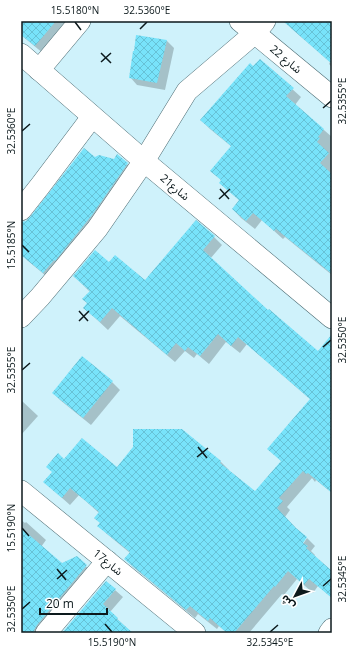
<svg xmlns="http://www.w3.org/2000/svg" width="353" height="654" font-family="'Open Sans','Noto Sans Arabic',sans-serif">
	<defs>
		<pattern id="building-cross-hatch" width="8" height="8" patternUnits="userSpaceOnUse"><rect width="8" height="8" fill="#78e3fa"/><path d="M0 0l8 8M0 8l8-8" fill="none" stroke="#67c2d6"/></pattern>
	</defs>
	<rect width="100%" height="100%" fill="#cff2fb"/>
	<g fill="#0003">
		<path d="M21,21h56l-33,33 -23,-19z"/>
		<path d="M283,21h49v46l-3,-3 1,-2z"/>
		<path d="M167,41l7,7 -9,42 -28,-5 -7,-8z"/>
		<path d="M260,60l41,37 -6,8 37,32v138l-47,-38 -2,2 -21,-19 -7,9 -14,-11 -8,-9 7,-8 -20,-18 2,-2 -10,-10 20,-24 -22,-18 -9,-9z"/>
		<path d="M94,158l33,6 9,9 -84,108 -31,-26v-32l4,-1z"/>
		<path d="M21,187l11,10 -11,13z"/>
		<path d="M214,237l8,8 -12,14 58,52 50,42 14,-8v148l-16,-13 -1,2 -3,-4 -25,29 3,3 -5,7 16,30 6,-9 8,8 -4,5 4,4 -1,2 18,15v26l-14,-12 -5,7 -16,-14 -13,16 -2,-1 -33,39h-22l-8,-7 -2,3 -19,-15 -3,4 -62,-51 -8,-8 5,-6 -23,-19 -8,-8 2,-2 -2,-11 -20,-18 -9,10 -26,-23 20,-22 53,8 64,-38 40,32 8,8 -1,1 27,22 27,-31 -13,-13 42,-49 -64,-56 -7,9 -14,-11 -17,22 -12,-10 -3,4 -9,-7 -10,11 -55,-46 -12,14 -15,-14 -5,-13 2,-11 -16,-16 35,-13 36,18z"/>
		<path d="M82,357l30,25 8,8 -29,35 -31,-25 -7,-7z"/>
		<path d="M21,400l17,16 -17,19z"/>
		<path d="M21,520l4,3 1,-1 20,18 -5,7 21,17 14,-6 19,16 -50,59h-24z"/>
		<path d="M115,590l8,7 -13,15 22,21h-69z"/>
	</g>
	<g fill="url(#building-cross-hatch)">
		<path d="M21,21h35l-21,25 -14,-11z"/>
		<path d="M283,21h49v43z"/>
		<path d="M136,35l31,5 -10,43 -28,-5 4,-27h1z"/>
		<path d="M260,59l34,29 -8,8 38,33 -6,8 2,1 -3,4 12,11 -9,10 12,11v100l-56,-45 -2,2 -21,-18 -7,8 -14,-12 7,-9 -20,-17 2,-3 -11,-9 21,-25 -31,-26 50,-57 3,3z"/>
		<path d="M84,148l11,9 4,-2 15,4 3,-5 11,9 -36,52 -37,46 -1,-1 -11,13 -22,-18v-33l5,-1 4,-4z"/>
		<path d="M196,220l19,16 -12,14 65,60 1,-1 49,42 14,-17v159l-24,-20 -2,1 -3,-3 -24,27 4,3 -6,7 19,20 11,9 -4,6 5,3 -2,2 26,23v27l-23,-19 -5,6 -16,-14 -13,16 -1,-1 -40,47h-7l-17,-15 -2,3 -18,-15 -4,4 -62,-51 6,-7 -33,-26 3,-3 -6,-5 5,-6 -29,-24 -8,10 -19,-16 9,-10 -6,-5 12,-14 6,6 18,-21 35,29 16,-20v-18h49l39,32 -1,2 35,28 26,-30 -14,-12 43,-50 -72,-62 -7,9 -13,-12 -18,22 -12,-9 -3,4 -9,-8 -9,12 -55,-47 -12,14 -17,-14 4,-5 -5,-4 8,-8 -17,-15 22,-26 14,12 6,-7 30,25z"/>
		<path d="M82,356l31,25 -30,37 -31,-25z"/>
		<path d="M21,528l41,35 15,-7 10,9 -50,60 -3,5v3h-13z"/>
		<path d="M106,581l10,8 -13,15 15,14 -1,1 16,14h-71z"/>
	</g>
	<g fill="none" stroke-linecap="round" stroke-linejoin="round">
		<g stroke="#4b6b72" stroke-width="22">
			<g id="street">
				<path d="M240,21l92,76"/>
				<path d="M21,54l123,107 188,157"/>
				<path d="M39,70l41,-49"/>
				<path d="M21,210l19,-24 52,-69"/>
				<path d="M21,317l19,-20 57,-68 47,-68 43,-70 68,-58 10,-12"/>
				<path d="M21,491l174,142"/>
				<path d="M46,633l61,-72"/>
				<path d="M329,633l3,-4"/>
			</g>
		</g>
		<use href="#street" stroke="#fff" stroke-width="21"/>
	</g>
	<path fill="none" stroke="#0c191c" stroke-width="1.5" d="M75,22l6,8M140,29l7,-7M101,53l10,10M101,62l10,-9M323,108l8,-7M22,131l8,-7M220,189l9,10M219,199l11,-10M22,245l7,7M79,311l9,10M79,321l10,-10M323,347l8,-7M22,370l8,-7M198,447l9,11M197,457l11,-9M22,528l7,8M57,569l9,11M57,579l10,-9M323,586l8,-7M22,609l8,-7M105,624l7,8M270,632l8,-7"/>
	<g text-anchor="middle" stroke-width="4" stroke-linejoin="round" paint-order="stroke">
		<g font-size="11" fill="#0c191c" stroke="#fff">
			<text transform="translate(286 59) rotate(40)" y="4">شارع 22</text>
			<text transform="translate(175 187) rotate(40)" y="4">شارع21</text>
			<text transform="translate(108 562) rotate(39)" y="4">شارع17</text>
		</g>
	</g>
	<rect width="353" height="654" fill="none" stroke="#ffffff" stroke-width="44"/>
	<g transform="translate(295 596) rotate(229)" stroke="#ffffff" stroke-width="3" paint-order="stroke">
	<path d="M0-3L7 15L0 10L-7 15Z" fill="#0c191c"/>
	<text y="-6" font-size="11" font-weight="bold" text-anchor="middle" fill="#0c191c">ش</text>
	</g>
	<path d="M40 608v6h67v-6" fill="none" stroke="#0c191c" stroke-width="2"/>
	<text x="46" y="608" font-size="12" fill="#0c191c" stroke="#ffffff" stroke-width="3" paint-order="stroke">20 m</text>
	<rect x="22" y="22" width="309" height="610" fill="none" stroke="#0c191c" stroke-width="1.5"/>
	<g font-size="10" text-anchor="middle" fill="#0c191c">
		<text x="75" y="14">15.5180°N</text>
		<text x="147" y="14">32.5360°E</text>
		<text transform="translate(342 101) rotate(-90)" y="4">32.5355°E</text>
		<text transform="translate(11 131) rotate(-90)" y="4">32.5360°E</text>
		<text transform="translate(11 245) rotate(-90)" y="4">15.5185°N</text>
		<text transform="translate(342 340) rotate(-90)" y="4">32.5350°E</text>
		<text transform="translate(11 370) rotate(-90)" y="4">32.5355°E</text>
		<text transform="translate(11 528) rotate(-90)" y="4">15.5190°N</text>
		<text transform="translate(342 579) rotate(-90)" y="4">32.5345°E</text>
		<text transform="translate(11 609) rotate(-90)" y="4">32.5350°E</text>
		<text x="112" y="646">15.5190°N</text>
		<text x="270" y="646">32.5345°E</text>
	</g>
</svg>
